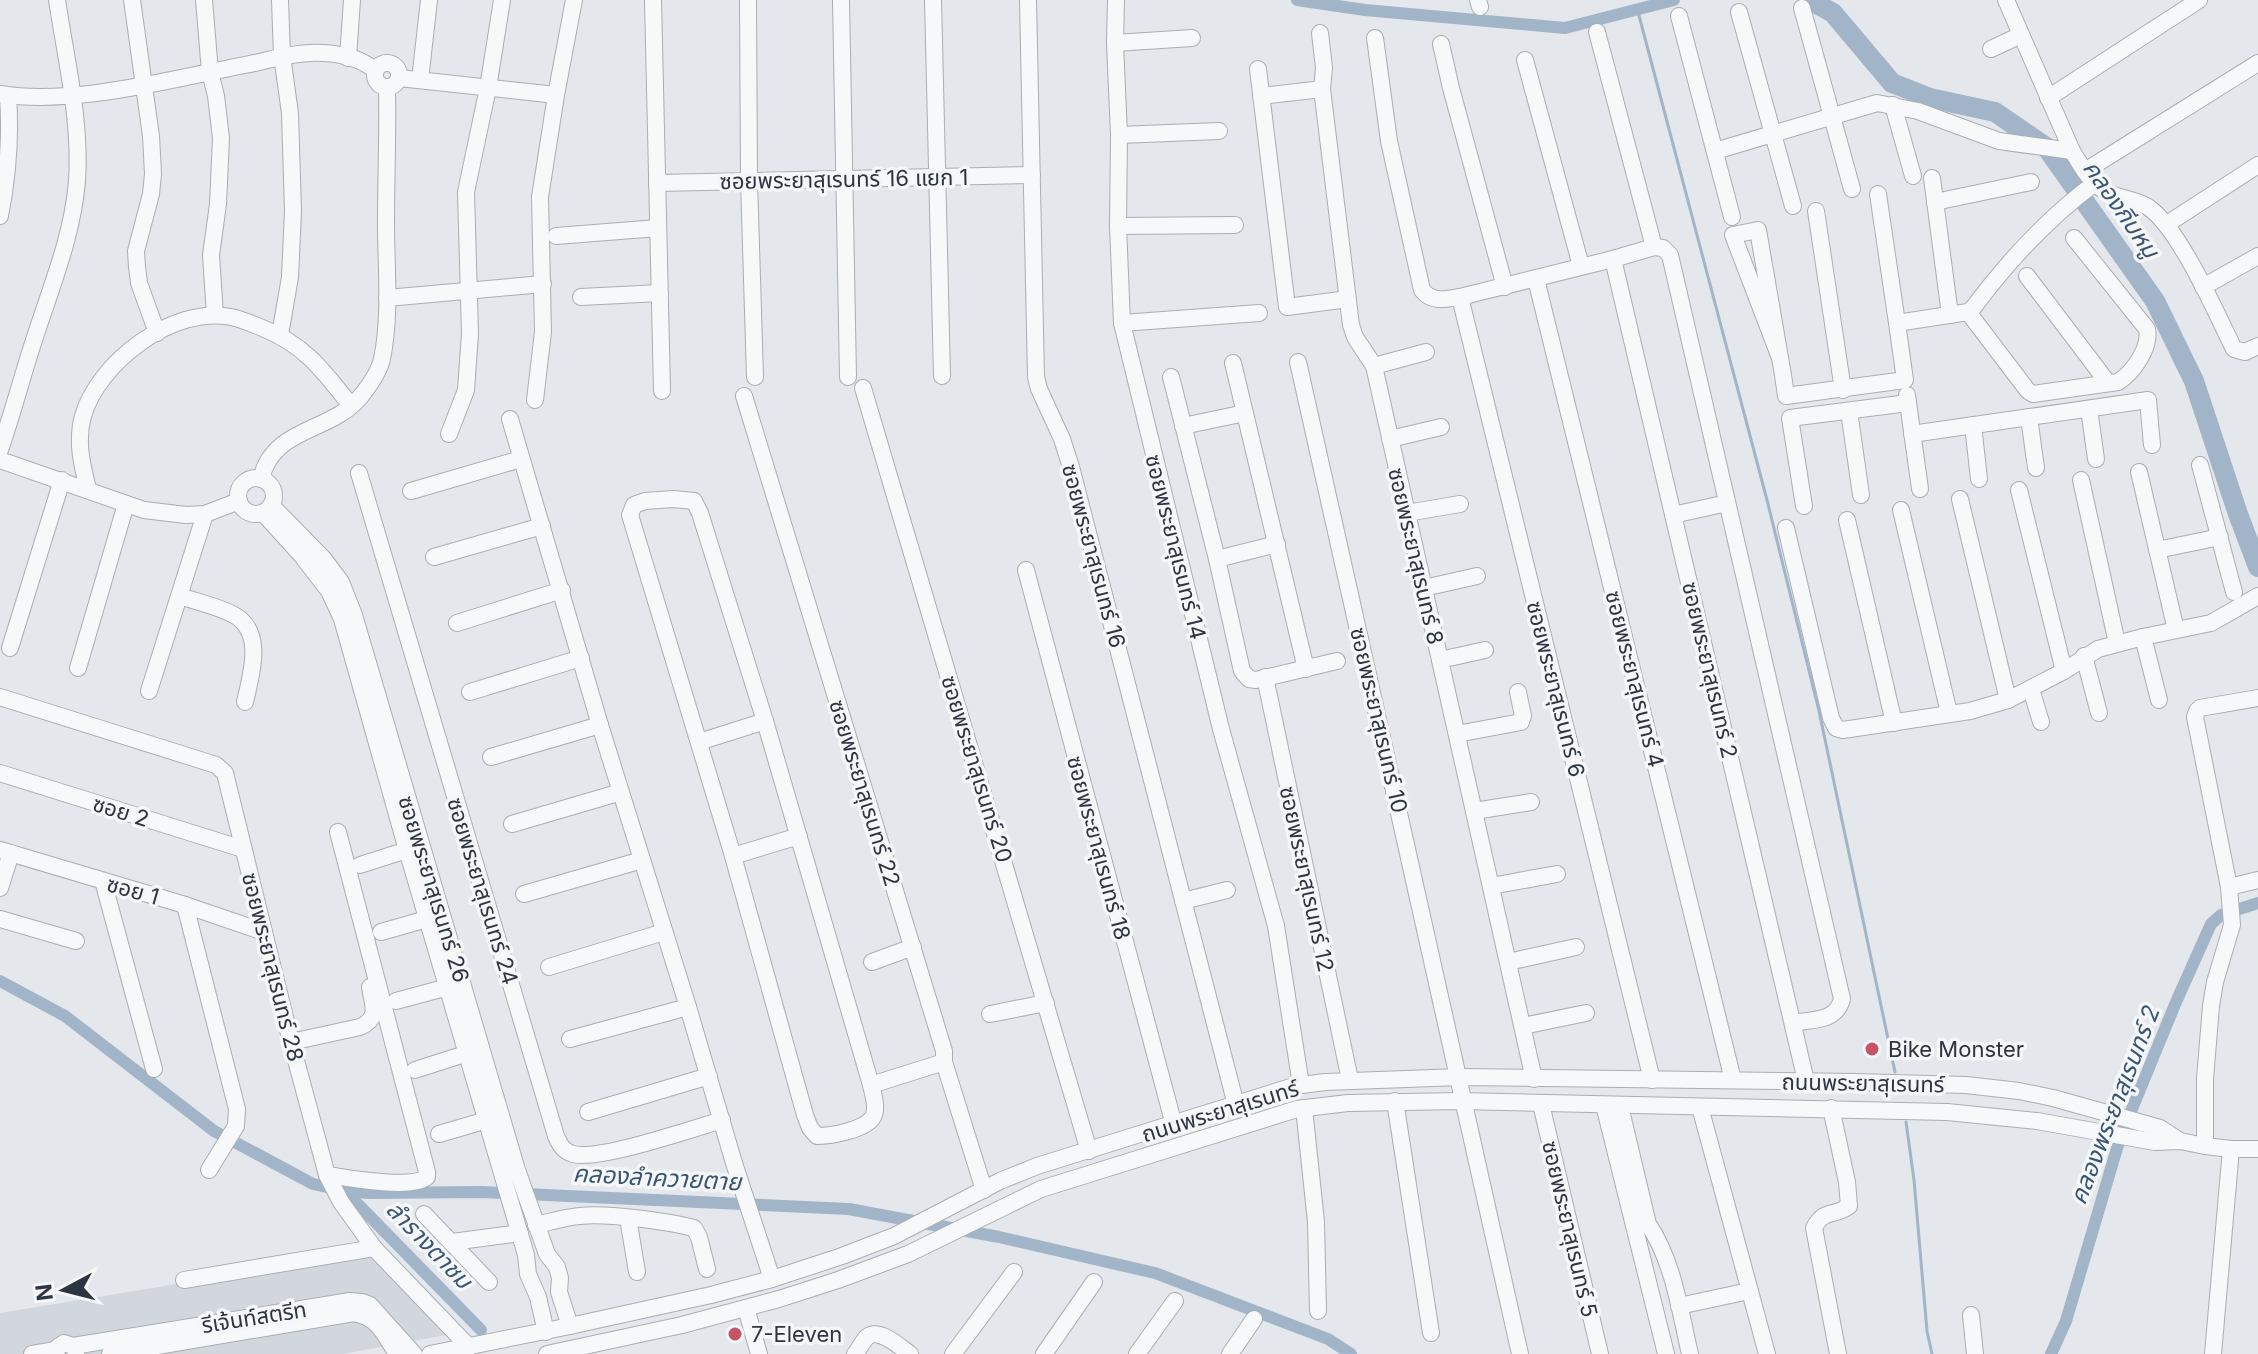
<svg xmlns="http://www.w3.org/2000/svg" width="2258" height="1354" font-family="Inter,'Noto Sans Thai',sans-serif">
	<rect width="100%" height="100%" fill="#e4e7eb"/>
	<path fill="#d2d6dd" d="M372,1252l79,82 -108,20h-343v-41z"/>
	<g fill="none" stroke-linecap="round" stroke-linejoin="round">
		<g stroke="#a2b5c8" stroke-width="3">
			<path d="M1637,8l130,492 52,211 76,361"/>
			<path d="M1906,1122l8,58 13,151 5,23"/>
		</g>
		<g stroke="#a2b5c8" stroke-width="12">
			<path d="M1297,0l68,10 200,18 109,-28"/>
			<path d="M0,981l65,35 149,115 99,53 32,7 24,2 113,-1 367,17 150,28 156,36 173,66 23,15"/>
			<path d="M345,1191l136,139"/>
			<path d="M2051,1354l15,-33 54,-183 56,-136 35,-78 10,-9 37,-12"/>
		</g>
		<path stroke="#a2b5c8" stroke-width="20" d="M1810,0l23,13 59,70 38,15 65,14 51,35 109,154 39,80 44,133 20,53"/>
		<g stroke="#a9aeb5" stroke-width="18">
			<g id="minor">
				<path d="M132,0l19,136 2,38 -2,20 -15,57 1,16 2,16 18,50"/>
				<path d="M204,0l6,72 6,24 5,42 -3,66 -7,51 4,60"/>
				<path d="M280,0l2,56 8,57 3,98 -3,66 -10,58"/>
				<path d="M653,0l9,391"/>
				<path d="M748,0l1,180 6,197"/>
				<path d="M841,0l7,377"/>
				<path d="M933,0l9,376"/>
				<path d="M1028,0l8,377 3,12 23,50 9,28 165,638"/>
				<path d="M1116,0l-1,43 4,92 -1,91 4,97 99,406 55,197 25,159"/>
				<path d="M1478,0l2,7"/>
				<path d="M2006,0l66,151c8,13 17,30 30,38 14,10 32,9 46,18 32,22 68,106 86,142l11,3 13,-6"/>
				<path d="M1802,8l50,181"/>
				<path d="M1739,12l54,194"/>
				<path d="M1679,16l53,201"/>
				<path d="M1597,32l57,215"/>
				<path d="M1320,33l4,35 -2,21 29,236 4,12 19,29 160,713"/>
				<path d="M1375,38l14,103 33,149c10,13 23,9 38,7l153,-38 41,-12 9,1 7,7 172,744c-6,23 -28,20 -49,24"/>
				<path d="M1115,43l77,-5"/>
				<path d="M1441,44l10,44 54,199"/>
				<path d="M1991,49l30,-14"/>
				<path d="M348,58l4,-58"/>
				<path d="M1525,60l56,206"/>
				<circle cx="387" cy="75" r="12"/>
				<path d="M1258,69l29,238 61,-8"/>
				<path d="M399,78l157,17"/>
				<path d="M420,80l9,-80"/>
				<path d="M0,94c74,12 171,-15 245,-29 26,-5 52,-14 79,-12 18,1 37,6 51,17"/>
				<path d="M1261,96l61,-7"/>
				<path d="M2048,98l151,-98"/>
				<path d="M1893,105l20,71"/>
				<path d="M1119,135l100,-4"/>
				<path d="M1715,151l162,-48 41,8 81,30 73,10"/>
				<path d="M2085,171l173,-108"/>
				<path d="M1932,178l18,137"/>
				<path d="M657,183l375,-8"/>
				<path d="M1878,194l19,129"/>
				<path d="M1935,202l96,-20"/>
				<path d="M1816,211l27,179"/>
				<path d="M0,216c8,-41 11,-79 8,-120"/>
				<path d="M2167,224l91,-59"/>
				<path d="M1118,226l117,-1"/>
				<path d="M556,236l102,-8"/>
				<path d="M1613,259l193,822"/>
				<path d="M2027,276l81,107"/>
				<path d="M1536,279l197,801"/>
				<path d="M2203,287l55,-31"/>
				<path d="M581,297l79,-4"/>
				<path d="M1460,297l192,783"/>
				<path d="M387,298l156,-14"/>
				<path d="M1968,312l60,79 5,3 85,-12c15,-9 33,-35 29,-53l-73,-91"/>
				<path d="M1122,323l137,-10"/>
				<path d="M1780,358l-47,-123 25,-5 25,145 3,21 119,-16 -8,-57 71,-11 5,-4c35,-47 75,-90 122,-125"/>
				<path d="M1298,362l222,992"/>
				<path d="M1233,363l73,306"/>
				<path d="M1374,366l52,-14"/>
				<path d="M1171,377l46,182 25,112 7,8 7,1 81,-19"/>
				<path d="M863,388l226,763"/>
				<path d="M1907,395l13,94"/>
				<path d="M744,396l200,655v11l40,128"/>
				<path d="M535,400l8,-68 -3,-135 16,-102 18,-95"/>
				<path d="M2089,409l7,50"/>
				<path d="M1849,411l12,84"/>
				<path d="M2029,417l7,51"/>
				<path d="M510,419l90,306 88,282 46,156 38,116"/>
				<path d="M1973,425l6,54"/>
				<path d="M1183,426l62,-13"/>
				<path d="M449,434l17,-44 4,-56 -4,-142 22,-104 14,-88"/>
				<path d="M1912,434l236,-34 4,45"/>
				<path d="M1390,439l51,-12"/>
				<path d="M0,450c13,-38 23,-77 36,-116 16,-49 37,-101 41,-153 4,-61 -11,-121 -20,-181"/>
				<path d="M0,460l144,50 42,5 19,-1 34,-13"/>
				<path d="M2200,465l34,127"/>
				<path d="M2139,472l37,158"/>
				<path d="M359,473l197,663c4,9 7,15 17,18 25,7 119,-25 149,-34"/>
				<circle cx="256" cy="496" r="18"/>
				<path d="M261,479c12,-53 71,-46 100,-83 8,-10 18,-24 21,-37 9,-44 4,-91 4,-136 0,-45 2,-90 1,-135"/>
				<path d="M2081,480l36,163"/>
				<path d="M88,489c-6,-24 -12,-48 -5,-73 15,-53 90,-111 148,-99 10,2 19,6 29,10 44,17 63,43 91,79"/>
				<path d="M2019,490l45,181"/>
				<path d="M411,491l110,-32"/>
				<path d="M673,499l21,2 6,12 65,208 106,364c2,9 7,23 2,32 -8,13 -42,19 -56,19l-7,-8 -5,-13 -72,-259 -103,-341 4,-10 11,-4z"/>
				<path d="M1960,499l48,201"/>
				<path d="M271,505l52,53 18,24 13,33 163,555 30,84 10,13 3,11 -1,14 11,34"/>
				<path d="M1804,506l-14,-88 118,-15"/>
				<path d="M1901,510l48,203"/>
				<path d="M263,513l39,43 27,35 13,28 65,231 119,405 2,19 10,23 8,35"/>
				<path d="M1407,513l53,-9"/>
				<path d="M1673,515l54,-12"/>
				<path d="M1847,520l47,203"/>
				<path d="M1786,528l45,190 5,10 7,2 127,-19 38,-11 56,-29 34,-22 45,-12 68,-14 47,-27"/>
				<path d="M2157,550l63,-13"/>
				<path d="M434,557l108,-31"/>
				<path d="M1217,559l60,-15"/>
				<path d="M1026,570l148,555"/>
				<path d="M1424,588l53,-12"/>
				<path d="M180,596c17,6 38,10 54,19 31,17 17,60 11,87"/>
				<path d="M457,623l105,-33"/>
				<path d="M2143,637l16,63"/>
				<path d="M10,648l52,-168"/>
				<path d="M2084,656l15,57"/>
				<path d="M1440,660l45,-10"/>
				<path d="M78,668l48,-164"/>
				<path d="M1265,677l85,403"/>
				<path d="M2031,689l10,33"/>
				<path d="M149,691l56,-177"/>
				<path d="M470,692l111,-34"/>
				<path d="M0,697l216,68 9,8 66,269 36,133 14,27 33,46 95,99"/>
				<path d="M2258,698l-58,10 -3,3 -2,6 34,170 29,-7"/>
				<path d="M1457,734l64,-12 2,-6 -5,-24"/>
				<path d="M699,742l66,-21"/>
				<path d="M491,757l109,-32"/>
				<path d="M0,773l243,76"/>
				<path d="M1474,811l57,-9"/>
				<path d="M512,824l109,-32"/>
				<path d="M0,850l185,55 79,27"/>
				<path d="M733,856l66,-20"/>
				<path d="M360,865l47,-15"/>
				<path d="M103,881l51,188"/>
				<path d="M1491,886l66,-12"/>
				<path d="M0,888l11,-35"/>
				<path d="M524,894l118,-34"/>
				<path d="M1183,901l44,-11"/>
				<path d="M185,905l52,204 -1,17 -27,44"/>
				<path d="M0,919l76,22"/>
				<path d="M381,932l46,-13"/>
				<path d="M872,962l41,-15"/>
				<path d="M1508,962l68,-15"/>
				<path d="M549,967l115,-35"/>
				<path d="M396,1001l52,-14"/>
				<path d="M990,1014l56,-11"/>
				<path d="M1523,1026l63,-13"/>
				<path d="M570,1039l118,-32"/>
				<path d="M291,1042l69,-15c20,-9 13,-21 10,-40"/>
				<path d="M415,1070l53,-17"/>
				<path d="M871,1085l73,-23"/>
				<path d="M1395,1101l36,232"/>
				<path d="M1541,1104l59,250"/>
				<path d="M1604,1105l62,249"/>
				<path d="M1620,1106l28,118c25,36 32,87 42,130"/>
				<path d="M1700,1107l67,247"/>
				<path d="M1304,1108l12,114 2,89"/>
				<path d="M1831,1108l16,74 2,24c-14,11 -25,2 -35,22l24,126"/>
				<path d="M588,1112l121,-36"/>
				<path d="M439,1134l48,-14"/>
				<path d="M2205,1146v-67l6,-73 4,-24 17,-57 -3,-38"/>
				<path d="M327,1175c22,3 84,15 100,2v-5l-89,-340"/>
				<path d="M424,1214l65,68"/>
				<path d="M628,1218l9,54"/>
				<path d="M536,1225c14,-3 29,-8 44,-9 27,-3 86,5 114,12l5,9 8,32"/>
				<path d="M452,1242l68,-9"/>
				<path d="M184,1280l190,-32"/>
				<path d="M1679,1306l70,-15"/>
				<path d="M746,1308l13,46"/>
				<path d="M1971,1315l4,39"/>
				<path d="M73,1346l277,-45 12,1 8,3 44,49"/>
				<path d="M32,1354l24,-4"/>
				<path d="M56,1354l2,-7 6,-4 9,3 3,6"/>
				<path d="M110,1354l244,-41c25,4 30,22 43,41"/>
				<path d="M430,1354l140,-28 141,-31 61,-16 70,-23 52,-20 106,-55 37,-15 257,-80 31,-4 135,-5 395,5 111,3 53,6 34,7 107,30 20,13"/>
				<path d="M547,1354l135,-29 97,-26 59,-19 70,-26 133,-65 256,-80 51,-6 112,-2 487,11 90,9 118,21 25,-1 25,5 26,3h27"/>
				<path d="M855,1354c4,-5 8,-13 12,-17 12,-10 33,10 43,17"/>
				<path d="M953,1354l61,-82"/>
				<path d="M1044,1354l50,-72"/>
				<path d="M1137,1354l38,-53"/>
				<path d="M1230,1354l24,-35"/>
				<path d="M2213,1354l18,-205"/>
			</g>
		</g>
		<use href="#minor" stroke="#f7f8f9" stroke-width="16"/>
	</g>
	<g fill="#c65367" stroke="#f4f6f8" stroke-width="3">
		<circle cx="1872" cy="1049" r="8"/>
		<circle cx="735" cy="1334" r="8"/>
	</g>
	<g text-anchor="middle" stroke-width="7" stroke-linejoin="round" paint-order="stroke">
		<g font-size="22" fill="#2d3543" stroke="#f4f6f8">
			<text transform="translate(844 179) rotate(-1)" y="8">ซอยพระยาสุเรนทร์ 16 แยก 1</text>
			<text transform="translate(1176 547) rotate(76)" y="8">ซอยพระยาสุเรนทร์ 14</text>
			<text transform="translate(1094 556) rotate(75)" y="8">ซอยพระยาสุเรนทร์ 16</text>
			<text transform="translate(1416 556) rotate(77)" y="8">ซอยพระยาสุเรนทร์ 8</text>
			<text transform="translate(1710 670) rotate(77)" y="8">ซอยพระยาสุเรนทร์ 2</text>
			<text transform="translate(1635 679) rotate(76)" y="8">ซอยพระยาสุเรนทร์ 4</text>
			<text transform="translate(1556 689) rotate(76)" y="8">ซอยพระยาสุเรนทร์ 6</text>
			<text transform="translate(1379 720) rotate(77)" y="8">ซอยพระยาสุเรนทร์ 10</text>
			<text transform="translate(977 769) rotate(73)" y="8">ซอยพระยาสุเรนทร์ 20</text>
			<text transform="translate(865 793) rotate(73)" y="8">ซอยพระยาสุเรนทร์ 22</text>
			<text transform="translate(121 811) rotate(17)" y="8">ซอย 2</text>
			<text transform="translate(1099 848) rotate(75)" y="8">ซอยพระยาสุเรนทร์ 18</text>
			<text transform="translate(1307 879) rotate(78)" y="8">ซอยพระยาสุเรนทร์ 12</text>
			<text transform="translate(434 889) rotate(73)" y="8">ซอยพระยาสุเรนทร์ 26</text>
			<text transform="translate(133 890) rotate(16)" y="8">ซอย 1</text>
			<text transform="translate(483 891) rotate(73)" y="8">ซอยพระยาสุเรนทร์ 24</text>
			<text transform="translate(273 967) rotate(76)" y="8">ซอยพระยาสุเรนทร์ 28</text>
			<text transform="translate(1863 1083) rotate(1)" y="8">ถนนพระยาสุเรนทร์</text>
			<text transform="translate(1220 1111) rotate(-17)" y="8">ถนนพระยาสุเรนทร์</text>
			<text transform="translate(1570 1229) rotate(77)" y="8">ซอยพระยาสุเรนทร์ 5</text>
			<text transform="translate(254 1317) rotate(-9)" y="8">รีเจ้นท์สตรีท</text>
		</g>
		<g font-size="22" fill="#2d3543" stroke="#f4f6f8" text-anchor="start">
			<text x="1888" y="1057">Bike Monster</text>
			<text x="751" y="1342">7-Eleven</text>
		</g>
		<g font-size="24" font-style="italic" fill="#395574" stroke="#f4f6f8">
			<text transform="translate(2121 209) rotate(55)" y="8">คลองกีบหมู</text>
			<text transform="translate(2115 1105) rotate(-69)" y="8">คลองพระยาสุเรนทร์ 2</text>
			<text transform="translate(657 1178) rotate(3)" y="8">คลองลำควายตาย</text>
			<text transform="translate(429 1245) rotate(46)" y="8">ลำรางตาชม</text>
		</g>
	</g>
	<g transform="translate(64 1290) rotate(263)" stroke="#f4f6f8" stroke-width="6" paint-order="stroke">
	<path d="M0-6L14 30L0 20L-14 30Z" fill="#2d3543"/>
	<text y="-12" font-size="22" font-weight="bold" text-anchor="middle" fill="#2d3543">N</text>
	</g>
</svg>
